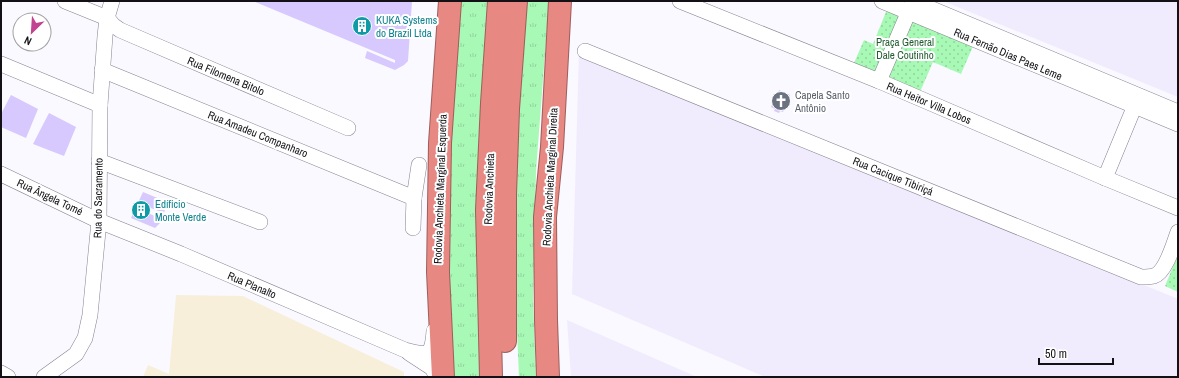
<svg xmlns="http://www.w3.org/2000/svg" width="1179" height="378" font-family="'Archivo Narrow',sans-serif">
	<defs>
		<pattern id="grass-tufts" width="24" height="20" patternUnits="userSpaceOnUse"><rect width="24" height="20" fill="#a8f9b6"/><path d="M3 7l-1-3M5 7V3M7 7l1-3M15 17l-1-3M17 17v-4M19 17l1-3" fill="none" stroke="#90d49c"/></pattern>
		<pattern id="park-dots" width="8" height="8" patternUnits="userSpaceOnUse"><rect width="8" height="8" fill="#a8f9b6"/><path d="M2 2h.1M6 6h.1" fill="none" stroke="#90d49c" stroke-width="1.8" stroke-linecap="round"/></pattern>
	</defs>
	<rect width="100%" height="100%" fill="#faf9ff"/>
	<g fill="#f0ecfe">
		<path d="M943,1h235v96z"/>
		<path d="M579,51l599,248v78h-413l-193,-83z"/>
		<path d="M567,320l130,57h-126z"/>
	</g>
	<path fill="#f8efda" d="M176,295l67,1 161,76v5h-261l5,-12 21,9z"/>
	<g fill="url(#grass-tufts)">
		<path d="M459,1h31l-8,376h-31l-5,-139z"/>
		<path d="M527,1h22l-13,170 -3,127 3,79h-17l-5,-114 1,-90z"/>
	</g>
	<g fill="url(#park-dots)">
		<path d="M888,7l86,37 -13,30 -28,-12 -13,30 -66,-29 10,-23 9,4z"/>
		<path d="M1178,255v37l-13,-6z"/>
	</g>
	<g fill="#d7c8fe">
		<path d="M253,1h159l-4,60 -4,4 -9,5 -30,-12 2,-7 28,12v-3z"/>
		<path d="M779,90l11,5 -7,17 -3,-1 -1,2 -5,-2 1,-2 -4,-2z"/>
		<path d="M11,95l27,14 -12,29 -25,-11v-13z"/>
		<path d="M49,113l27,14 -12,29 -31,-12z"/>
		<path d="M143,192l24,10 -3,11 -16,-6 -2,5 17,8 -8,8 -24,-10z"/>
	</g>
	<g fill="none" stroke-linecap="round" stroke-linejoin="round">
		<g stroke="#86828f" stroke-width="16">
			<g id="minor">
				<path d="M65,1l42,17 6,7 7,5 228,98"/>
				<path d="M680,1l199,80 226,97 73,30"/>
				<path d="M882,1l296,123"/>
				<path d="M913,1l265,111"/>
				<path d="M585,51l556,226c4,0 9,0 13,-1 12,-4 20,-33 24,-44"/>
				<path d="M1,64l99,41"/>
				<path d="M102,70l312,128"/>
				<path d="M879,81l33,-77"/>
				<path d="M99,161l161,61"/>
				<path d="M1,174l98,47 82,33 224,96c23,6 27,7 29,-19"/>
				<path d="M1105,178l33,-80"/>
				<path d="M413,228l1,-30 5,-33"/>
				<path d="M409,353l23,15 5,9"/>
				<path d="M1,373l7,4"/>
				<path d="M44,377l32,-23 9,-16 5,-23 9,-94 1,-116 5,-69 2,-18 5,-17"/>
			</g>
		</g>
		<g stroke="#9d5e5c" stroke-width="24">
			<g id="highway">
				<path d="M505,341v-147l3,-85 8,-108"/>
				<path d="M443,377l-5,-105 2,-129 10,-142"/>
				<path d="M491,377l-4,-167 5,-107 7,-102"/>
				<path d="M548,377l-2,-57 -1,-103 7,-70 8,-146"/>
			</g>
		</g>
		<use href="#minor" stroke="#fff" stroke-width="15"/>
		<use href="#highway" stroke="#e78882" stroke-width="22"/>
	</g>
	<defs>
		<g id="building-disc" transform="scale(1)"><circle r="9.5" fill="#0f9aa8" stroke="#fff"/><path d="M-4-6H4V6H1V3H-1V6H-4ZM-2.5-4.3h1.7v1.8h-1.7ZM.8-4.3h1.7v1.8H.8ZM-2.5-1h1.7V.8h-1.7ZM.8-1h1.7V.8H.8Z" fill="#fff"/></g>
		<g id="church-disc" transform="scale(1)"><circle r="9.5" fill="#6b7280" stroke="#fff"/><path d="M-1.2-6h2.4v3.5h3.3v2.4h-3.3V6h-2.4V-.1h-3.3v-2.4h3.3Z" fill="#fff"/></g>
	</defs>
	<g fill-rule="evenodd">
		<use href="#building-disc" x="362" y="26"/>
		<use href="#church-disc" x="781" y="101"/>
		<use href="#building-disc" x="141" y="210"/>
	</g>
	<g text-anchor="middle" stroke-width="4" stroke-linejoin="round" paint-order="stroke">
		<g font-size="11" fill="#0d838f" stroke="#fff" text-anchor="start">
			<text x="376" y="24">KUKA Systems<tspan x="376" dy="13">do Brazil Ltda</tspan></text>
			<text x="155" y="208">Edíficio<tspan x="155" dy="13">Monte Verde</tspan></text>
		</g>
		<g font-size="11" fill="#225d31" stroke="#fff">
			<text x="905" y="46">Praça General<tspan x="905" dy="13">Dale Coutinho</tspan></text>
		</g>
		<g font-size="11" fill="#131116" stroke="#fff">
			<text transform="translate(1008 54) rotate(23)" y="4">Rua Fernão Dias Paes Leme</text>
			<text transform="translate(226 76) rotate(23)" y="4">Rua Filomena Bitolo</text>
			<text transform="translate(929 103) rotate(23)" y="4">Rua Heitor Villa Lobos</text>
			<text transform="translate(258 134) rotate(22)" y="4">Rua Amadeu Companharo</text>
			<text transform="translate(893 176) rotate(22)" y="4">Rua Cacique Tibiriçá</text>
			<text transform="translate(550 177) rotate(-87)" y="4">Rodovia Anchieta Marginal Direita</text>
			<text transform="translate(440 189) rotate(-88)" y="4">Rodovia Anchieta Marginal Esquerda</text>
			<text transform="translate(489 189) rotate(-88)" y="4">Rodovia Anchieta</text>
			<text transform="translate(50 197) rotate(25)" y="4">Rua Ângela Tomé</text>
			<text transform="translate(98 198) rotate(-89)" y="4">Rua do Sacramento</text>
			<text transform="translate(252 285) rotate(23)" y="4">Rua Planalto</text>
		</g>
		<g font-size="11" fill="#5b616d" stroke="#fff" text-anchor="start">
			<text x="795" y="99">Capela Santo<tspan x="795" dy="13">Antônio</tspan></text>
		</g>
	</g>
	<rect width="1179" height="378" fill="none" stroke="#131116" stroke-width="4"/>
	<g transform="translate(32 32) rotate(205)"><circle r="19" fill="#ffffff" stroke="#a1a0a2"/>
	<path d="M0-3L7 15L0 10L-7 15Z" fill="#c14391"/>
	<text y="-6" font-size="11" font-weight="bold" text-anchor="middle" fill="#131116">N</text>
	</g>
	<path d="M1039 358v6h74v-6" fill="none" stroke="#131116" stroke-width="2"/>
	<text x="1045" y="358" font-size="12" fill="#131116" stroke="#ffffff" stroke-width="3" paint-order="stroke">50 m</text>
</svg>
